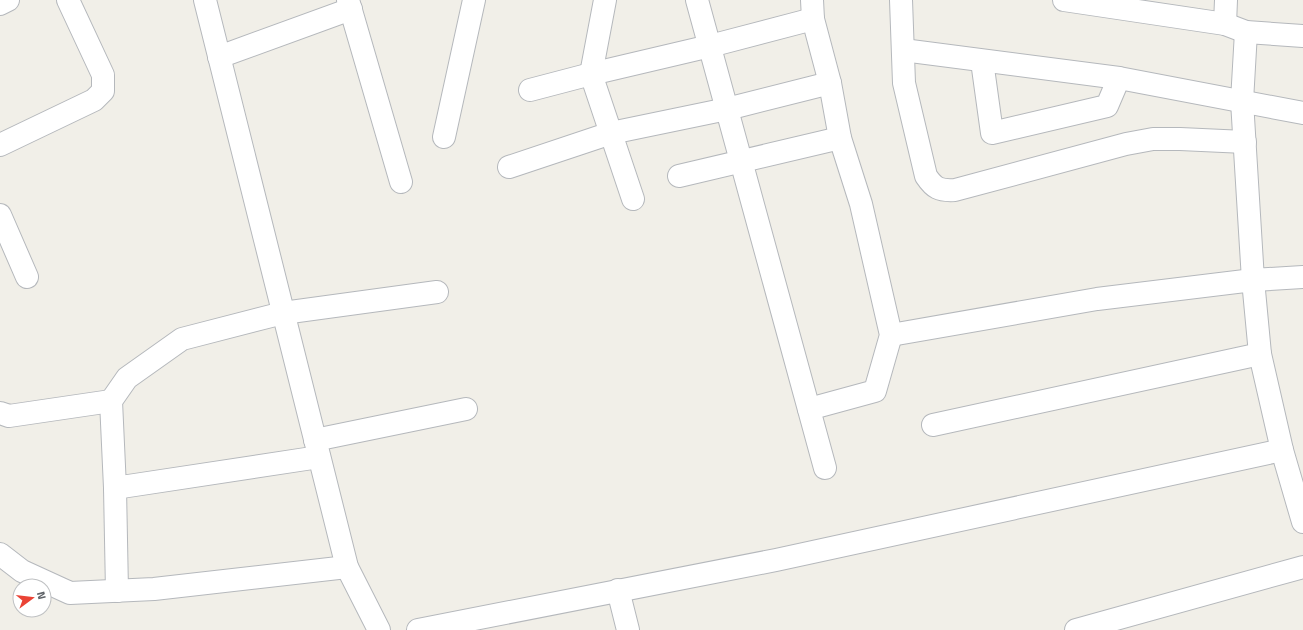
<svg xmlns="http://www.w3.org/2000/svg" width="1303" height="630" font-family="'Titillium Web',sans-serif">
	<rect width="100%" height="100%" fill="#f1efe8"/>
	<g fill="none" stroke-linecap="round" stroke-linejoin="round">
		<g stroke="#b5b8bc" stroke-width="24">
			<g id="minor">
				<path d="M205,0l142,567 32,63"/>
				<path d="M348,0l53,182"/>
				<path d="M605,0l-14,74 42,125"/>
				<path d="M697,0l128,468"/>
				<path d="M901,0l3,83 22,93c8,12 13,15 29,14l171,-46 27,-5h27l65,3"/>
				<path d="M1064,0l161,24 21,8 57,4"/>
				<path d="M0,4l8,-4"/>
				<path d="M1225,24l1,-24"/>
				<path d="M1246,32l-4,69 11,179 50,-3"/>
				<path d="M903,50l216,28 184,35"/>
				<path d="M219,57l132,-48"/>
				<path d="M982,61l10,72 115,-27 12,-28"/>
				<path d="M530,90l61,-16 119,-28 103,-27"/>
				<path d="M444,137l30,-137"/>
				<path d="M0,145l94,-45 9,-9v-16l-35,-75"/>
				<path d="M509,167l102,-34 116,-24 103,-26"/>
				<path d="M679,176l161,-38"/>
				<path d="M0,215l27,62"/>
				<path d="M891,335l206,-36 156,-19 7,74 22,96 21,72"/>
				<path d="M809,409l66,-18 16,-56 -30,-131 -21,-66 -10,-55 -17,-64 -1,-19"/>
				<path d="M0,413l9,3 102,-15"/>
				<path d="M933,425l327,-71"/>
				<path d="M315,440l151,-31"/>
				<path d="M319,457l-204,31 -4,-87 16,-23 55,-39 101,-26 154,-21"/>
				<path d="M115,488l2,103"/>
				<path d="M0,554l22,17 48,22 84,-4 193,-22"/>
				<path d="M618,590l10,40"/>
				<path d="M418,630l358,-70 506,-110"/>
				<path d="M1076,630l227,-63"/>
			</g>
		</g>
		<use href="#minor" stroke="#fff" stroke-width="22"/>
	</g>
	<g transform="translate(32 598) rotate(75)"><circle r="19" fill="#ffffff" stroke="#bfc1c3"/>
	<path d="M0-3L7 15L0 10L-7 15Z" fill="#ea4335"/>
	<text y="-6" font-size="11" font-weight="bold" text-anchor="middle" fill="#5f6368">N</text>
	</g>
</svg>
